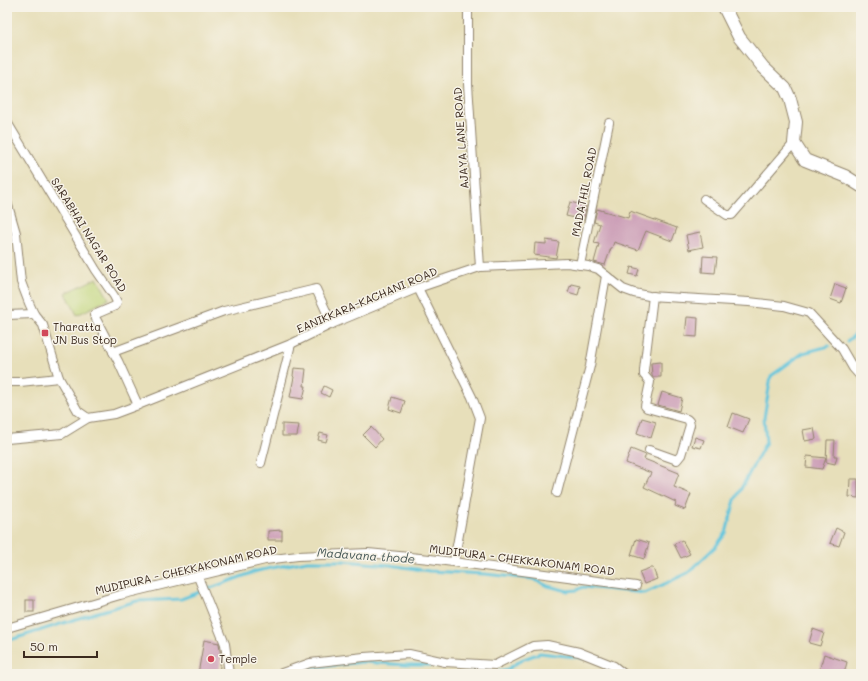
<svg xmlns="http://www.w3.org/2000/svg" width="868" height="681" font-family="Mali,sans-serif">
	<rect width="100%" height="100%" fill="#f7f3e8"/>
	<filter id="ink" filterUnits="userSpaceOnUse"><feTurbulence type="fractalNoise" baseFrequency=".025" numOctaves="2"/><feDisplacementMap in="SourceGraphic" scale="8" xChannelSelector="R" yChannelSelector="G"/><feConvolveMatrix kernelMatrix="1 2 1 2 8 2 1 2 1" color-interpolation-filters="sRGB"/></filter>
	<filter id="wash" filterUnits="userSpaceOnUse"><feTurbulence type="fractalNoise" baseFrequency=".012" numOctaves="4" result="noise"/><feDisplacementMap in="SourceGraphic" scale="16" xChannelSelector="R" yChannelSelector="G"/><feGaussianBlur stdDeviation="0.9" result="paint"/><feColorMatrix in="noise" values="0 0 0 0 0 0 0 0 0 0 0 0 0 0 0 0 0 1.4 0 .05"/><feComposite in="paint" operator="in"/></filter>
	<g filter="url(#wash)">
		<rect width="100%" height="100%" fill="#e7dfba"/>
		<path fill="#c0d579" stroke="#7e804c" d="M97,278l12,21 -32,16 -11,-22z"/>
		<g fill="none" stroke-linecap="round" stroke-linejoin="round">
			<g stroke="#5fc4dc" stroke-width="3">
				<path d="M847,341l14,-11"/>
				<path d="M7,641l88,-28 42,-12 44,-2 76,-28 50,-10h35l48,4 39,6 55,3 49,5 15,7 20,5 9,-1 6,-3 62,6 43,-20 28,-27 10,-13 9,-33 31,-58 -2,-24 7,-42 32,-23 26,-7"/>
				<path d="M457,667l38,5 7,-1 6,-2 13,-9 19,-7 44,5"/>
				<path d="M292,674l19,-6 52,-6 43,3h35"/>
			</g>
		</g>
		<g id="blocks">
			<g fill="#cc9fb7">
				<path d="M570,202l16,4 -2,14 -18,-4z"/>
				<path d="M597,209l31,9 2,-7 47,17 -5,13 -26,-10 -8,19 -24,-8 -2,6h-1l-6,17 -11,-3 5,-18 -5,-1 6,-19 -6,-2z"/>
				<path d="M700,232l3,15 -14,3 -3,-15z"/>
				<path d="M546,240l13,2 -3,16 -22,-3 1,-12 11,1z"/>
				<path d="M703,256l14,1 -2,16 -13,-1z"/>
				<path d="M631,267l8,2 -2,7 -8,-2z"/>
				<path d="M571,284l9,2 -2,9 -10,-3z"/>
				<path d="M835,284l11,4 -5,15 -11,-4z"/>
				<path d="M687,317l11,1 -1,19 -12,-1z"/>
				<path d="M661,362v15h-8l-1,-2 -1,-12z"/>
				<path d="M294,368l12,1 -2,17h2l-3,13 -13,-2 4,-20 -1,-1z"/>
				<path d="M324,386l8,4 -3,7 -8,-4z"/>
				<path d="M662,392l20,6 -3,13 -21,-6z"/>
				<path d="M392,397l13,4 -4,12 -12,-4z"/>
				<path d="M733,413l16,6 -6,14 -15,-6z"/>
				<path d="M642,418l14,4 -5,16 -14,-5z"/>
				<path d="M282,424l17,1 -2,11h-15z"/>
				<path d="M371,427l11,12 -7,8 -12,-12z"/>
				<path d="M814,428l2,11 -11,2 -2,-11z"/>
				<path d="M320,433l8,2 -2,7 -8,-2z"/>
				<path d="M695,437l9,3 -3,8 -9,-2z"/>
				<path d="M827,440h8l-1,16h3l-2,8 -9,-2z"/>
				<path d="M631,449l15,6 -2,4 35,14 -5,14 17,7 -6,16 -10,-4 1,-4 -32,-15 7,-14 -25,-10z"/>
				<path d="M807,456l19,2 -4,11 -16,-2z"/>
				<path d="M850,479h8v19l-9,-1z"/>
				<path d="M836,528l8,4 -5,14 -9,-3z"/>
				<path d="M282,530v10h-14v-9z"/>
				<path d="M636,539l13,4 -5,16 -13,-4z"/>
				<path d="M682,540l8,14 -9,4 -7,-14z"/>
				<path d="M650,568h3l4,11 -13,5 -5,-12z"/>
				<rect x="26" y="600" width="8" height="12"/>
				<path d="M813,629l11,4 -4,13 -11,-3z"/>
				<path d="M204,640l15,3 2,15 -2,16h-21z"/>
				<path d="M824,654l23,8 -3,12h-15l-10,-3z"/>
			</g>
		</g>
	</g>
	<g filter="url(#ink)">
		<use href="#blocks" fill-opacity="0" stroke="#91846c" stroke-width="1"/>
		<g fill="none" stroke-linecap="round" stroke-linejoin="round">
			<g stroke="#91846c" stroke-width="10">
				<g id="minor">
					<path d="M468,7v77l12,183"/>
					<path d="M7,122l89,148 18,26 3,6 -2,4 -21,9 24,46 20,44"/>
					<path d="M704,199l23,16h5l62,-72"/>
					<path d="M7,202l9,31 5,49 8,21 5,11 9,11 16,53 19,33 10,7 26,-4 24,-9 153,-61 41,-20 86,-36 62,-21 87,-4 21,3 10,3 25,20 11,4 15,3 100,6 35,4 25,7 33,36 11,19 8,9"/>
					<path d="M580,265l29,-142"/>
					<path d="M418,288l54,109 8,21 -26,144"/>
					<path d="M7,315l27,-1"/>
					<path d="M113,352l111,-41 92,-22 16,35"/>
					<path d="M7,382h13l39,-4"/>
					<path d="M7,439l55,-5 26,-16"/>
					<path d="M649,450l28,10 4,-5 9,-30 -1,-4 -2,-2 -40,-11 -2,-2 5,-24 -6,-7v-5l9,-74"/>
					<path d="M261,463l30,-119"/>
					<path d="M557,493l33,-127 16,-90"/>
					<path d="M198,577l27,67 4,30"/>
					<path d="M7,628l113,-33 145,-35 33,-4 70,-3 62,6 206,27"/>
					<path d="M279,674l31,-11 54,-6 45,-3 36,8 50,3 38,-19 14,-1 32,7 35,14 10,8"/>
				</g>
			</g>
			<g stroke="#91846c" stroke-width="14">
				<path id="secondary" d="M724,7l15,30 24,30 22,21 5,11 6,23 -2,21 11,17 40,16 16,10"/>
			</g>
			<use href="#minor" stroke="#fff" stroke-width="8"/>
			<use href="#secondary" stroke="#fff" stroke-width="12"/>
		</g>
	</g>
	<g fill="#d1495b" stroke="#f7f3e8" stroke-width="1.5">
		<rect x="41" y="329" width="8" height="8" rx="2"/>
		<circle cx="211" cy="659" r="4"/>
	</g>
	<g text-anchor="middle" stroke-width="3" stroke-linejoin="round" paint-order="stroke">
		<g font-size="11" fill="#3b2a1e" stroke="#f7f3e8">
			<text transform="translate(461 138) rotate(-94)" y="4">AJAYA LANE ROAD</text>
			<text transform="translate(584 192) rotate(-79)" y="4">MADATHIL ROAD</text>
			<text transform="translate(89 235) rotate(58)" y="4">SARABHAI NAGAR ROAD</text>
			<text transform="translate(367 300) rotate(-23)" y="4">EANIKKARA-KACHANI ROAD</text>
			<text transform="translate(522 560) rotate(7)" y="4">MUDIPURA - CHEKKAKONAM ROAD</text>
			<text transform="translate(186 570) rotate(-13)" y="4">MUDIPURA - CHEKKAKONAM ROAD</text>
		</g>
		<g font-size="11" fill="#3b2a1e" stroke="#f7f3e8" text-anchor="start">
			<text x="53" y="331">Tharatta<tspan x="53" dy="13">JN Bus Stop</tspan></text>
			<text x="219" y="663">Temple</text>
		</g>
		<g font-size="12" font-style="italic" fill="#465857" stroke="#f7f3e8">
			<text transform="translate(366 556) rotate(4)" y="4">Madavana thode</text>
		</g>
	</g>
	<rect width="868" height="681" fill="none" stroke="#f7f3e8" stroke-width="24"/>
	<path d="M24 651v6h73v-6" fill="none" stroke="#3b2a1e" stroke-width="2"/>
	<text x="30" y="651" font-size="12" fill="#3b2a1e" stroke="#f7f3e8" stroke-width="3" paint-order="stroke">50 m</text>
</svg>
